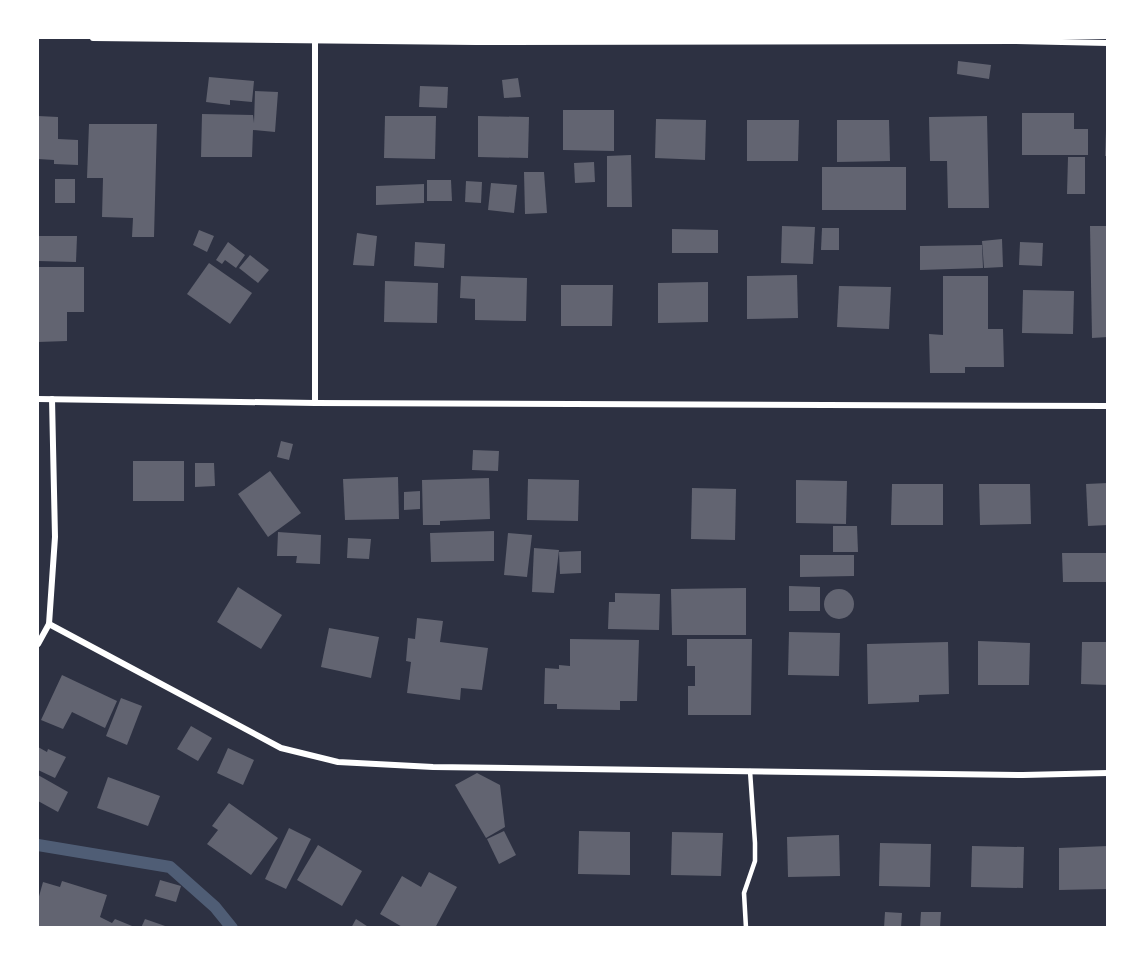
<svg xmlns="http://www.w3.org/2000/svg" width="1145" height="965" font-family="Manrope,sans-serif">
	<rect width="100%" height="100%" fill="#2d3142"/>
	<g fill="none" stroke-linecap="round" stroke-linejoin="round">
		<path stroke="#4f5d75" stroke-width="12" d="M38,845l132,22 45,40 17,21"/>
	</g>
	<g fill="#626471">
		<path d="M958,61l33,4 -2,14 -32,-5z"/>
		<path d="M209,77l45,4 -2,21 -22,-2v5l-24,-3z"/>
		<path d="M518,78l3,19 -17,1 -2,-18z"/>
		<path d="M420,86l28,1 -1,21 -28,-1z"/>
		<path d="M255,91l23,1 -3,40 -22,-2 -1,27h-51l1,-43 51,1 1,8z"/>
		<path d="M563,110h51v41l-51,-1z"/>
		<path d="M1022,113h52v16h14v26h-66z"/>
		<path d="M38,116l20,1v22l20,1v25l-24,-1v-4l-16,-1z"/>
		<path d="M385,116h51l-1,43 -51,-1z"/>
		<path d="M478,116l51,1 -1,41 -50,-1z"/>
		<path d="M987,116l2,92h-41l-1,-47h-17l-1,-44z"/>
		<path d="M656,119l50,1 -1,40 -50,-2z"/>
		<path d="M747,120h52l-1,41h-51z"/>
		<path d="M837,120h52l1,41 -53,1z"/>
		<path d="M89,124h68l-3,113h-22l1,-19 -31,-1 1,-39h-16z"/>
		<path d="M1106,130h2v26h-3z"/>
		<path d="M631,155l1,52h-25v-51z"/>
		<path d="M1068,157h17v37h-18z"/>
		<path d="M594,162l1,20 -20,1 -1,-20z"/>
		<rect x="822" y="167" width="84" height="43"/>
		<path d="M524,172h20l3,41 -22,1z"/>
		<rect x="55" y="179" width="20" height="24"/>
		<path d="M427,180h24l1,21h-25z"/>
		<path d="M466,181l16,1 -1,21 -16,-1z"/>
		<path d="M491,183l26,2 -3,28 -26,-3z"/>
		<path d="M424,184v19l-48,2v-19z"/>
		<path d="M782,226l33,1 -2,37 -32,-1z"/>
		<path d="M1090,226h18v111l-16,1z"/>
		<path d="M822,228h17v22h-18z"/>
		<path d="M672,229l46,1v23h-46z"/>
		<path d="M199,230l15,6 -7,16 -14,-7z"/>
		<path d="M357,233l20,3 -3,30 -21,-1z"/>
		<path d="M38,236h39l-1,26 -38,-1z"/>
		<path d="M1002,239l1,28 -19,1 -2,-27z"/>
		<path d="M228,242l17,13 -9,13 -11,-8 -3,4 -6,-4z"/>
		<path d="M415,242l30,2 -1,24 -30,-2z"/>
		<path d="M1020,242l23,1 -1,23 -23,-1z"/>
		<path d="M982,245l1,23 -63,2v-24z"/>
		<path d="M250,255l19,15 -11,13 -19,-15z"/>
		<path d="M209,263l43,30 -22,31 -43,-30z"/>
		<path d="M38,267h46v45h-17v29l-29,1z"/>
		<path d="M797,275l1,43 -51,1v-43z"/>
		<path d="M461,276l66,2 -1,43 -51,-1v-21l-15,-1z"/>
		<path d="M943,276h45v53h15l1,38h-39v6h-35l-1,-39 14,1z"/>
		<path d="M385,281l53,2 -1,40 -53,-1z"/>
		<path d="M708,282v40l-50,1v-40z"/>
		<path d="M561,285h52l-1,41h-51z"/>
		<path d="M839,286l52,1 -2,42 -52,-2z"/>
		<path d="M1023,290l51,1 -1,43 -51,-1z"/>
		<path d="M281,441l12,3 -4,16 -12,-3z"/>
		<path d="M473,450l26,1 -1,20 -26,-1z"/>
		<rect x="133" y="461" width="51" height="40"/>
		<path d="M195,463h19l1,23 -20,1z"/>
		<path d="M270,471l31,42 -33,24 -30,-43z"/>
		<path d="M398,477l1,42 -54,1 -2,-41z"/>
		<path d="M489,478l1,41 -50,2v4h-17l-1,-45z"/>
		<path d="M528,479l51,1 -1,41 -51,-1z"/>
		<path d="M796,480l51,1 -1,43 -50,-1z"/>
		<path d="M1108,483v42l-20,1 -2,-42z"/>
		<path d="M892,484h51v41h-52z"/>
		<path d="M979,484h51l1,40 -51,1z"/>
		<path d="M692,488l44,1 -1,51 -44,-1z"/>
		<path d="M420,491v18l-16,1v-18z"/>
		<path d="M833,526h24l1,26h-25z"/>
		<path d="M494,531v30l-63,1 -1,-29z"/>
		<path d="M278,532l43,3 -1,29 -24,-1 1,-7h-20z"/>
		<path d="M508,533l24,2 -5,42 -23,-2z"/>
		<path d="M348,538l23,1 -2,20 -22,-1z"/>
		<path d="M534,548l25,2 -5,43 -22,-1z"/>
		<path d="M581,551v22l-21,1 -1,-22z"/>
		<path d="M1062,553h46v29h-45z"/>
		<path d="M800,555h54v21l-54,1z"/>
		<path d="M789,586l31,1v24h-31z"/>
		<path d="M238,587l44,28 -21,34 -44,-27z"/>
		<path d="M746,588v47h-74l-1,-46z"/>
		<circle cx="839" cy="604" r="15"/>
		<path d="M615,593l45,1 -1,36 -51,-1 1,-27h6z"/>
		<path d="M417,618l26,3 -3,21 48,6 -6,42 -21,-2 -1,12 -53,-7 4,-31 -5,-1 2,-23 7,1z"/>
		<path d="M329,628l50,9 -8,41 -50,-11z"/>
		<path d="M789,632l51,1 -1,43 -51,-1z"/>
		<path d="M570,639l69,1 -2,61h-17v9l-63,-1v-5h-13l1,-36 14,1v-4l11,1z"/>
		<path d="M687,639h65l-1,76h-63v-29h7v-20h-8z"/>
		<path d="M978,641l52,2 -1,42h-51z"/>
		<path d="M948,642l1,52 -30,1v7l-51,2 -1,-60z"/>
		<path d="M1082,642h26v43l-27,-1z"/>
		<path d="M62,675l55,26 -12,27 -33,-16 -9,17 -22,-9z"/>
		<path d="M121,698l21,8 -15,39 -21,-9z"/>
		<path d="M191,726l21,12 -14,23 -21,-12z"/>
		<path d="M38,747l9,5 1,-3 18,8 -11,21 -17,-8z"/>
		<path d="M228,748l26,12 -11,25 -26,-12z"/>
		<path d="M477,773l23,12 5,42 -19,11 -31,-53z"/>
		<path d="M38,775l30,17 -10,20 -20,-11z"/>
		<path d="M108,777l52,19 -12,30 -51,-18z"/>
		<path d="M229,803l49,35 -27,37 -44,-31 11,-14 -6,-4z"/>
		<path d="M289,828l22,11 -25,50 -21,-10z"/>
		<path d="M504,831l12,24 -17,9 -12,-25z"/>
		<path d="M579,831l51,1v43l-52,-1z"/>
		<path d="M672,832l51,1 -2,43 -50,-1z"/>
		<path d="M839,835l1,41 -52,1 -1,-40z"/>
		<path d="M880,843l51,1 -1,43 -51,-1z"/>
		<path d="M318,845l44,26 -20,35 -45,-26z"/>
		<path d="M972,846l52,1 -1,41 -52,-1z"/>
		<path d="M1108,846v43l-49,1v-42z"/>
		<path d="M429,872l28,15 -22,41h-31l-24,-14 22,-38 19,11z"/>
		<path d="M160,880l21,6 -5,16 -21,-6z"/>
		<path d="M62,881l45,14 -7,22 12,6 3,-4 22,9h-99v-28l5,-18 17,5z"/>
		<path d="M885,912l17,1 -1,15h-17z"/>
		<path d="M921,912h20l-1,16h-20z"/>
		<path d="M145,919l23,8v1h-27z"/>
		<path d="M356,919l14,9h-19z"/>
	</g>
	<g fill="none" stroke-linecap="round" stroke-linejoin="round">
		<path stroke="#fff" stroke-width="4.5" d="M746,928l-2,-35 11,-32v-18l-5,-72"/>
		<g stroke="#fff" stroke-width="6">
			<path d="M93,38l383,4 539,-1 93,2"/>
			<path d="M315,41v362"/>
			<path d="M38,399l277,4 793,3"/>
			<path d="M49,624l232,124 57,14 95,5 590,8 85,-2"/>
			<path d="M38,644l11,-20 6,-87 -3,-138"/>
		</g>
	</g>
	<rect width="1145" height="965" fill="none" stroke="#ffffff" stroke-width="78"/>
</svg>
